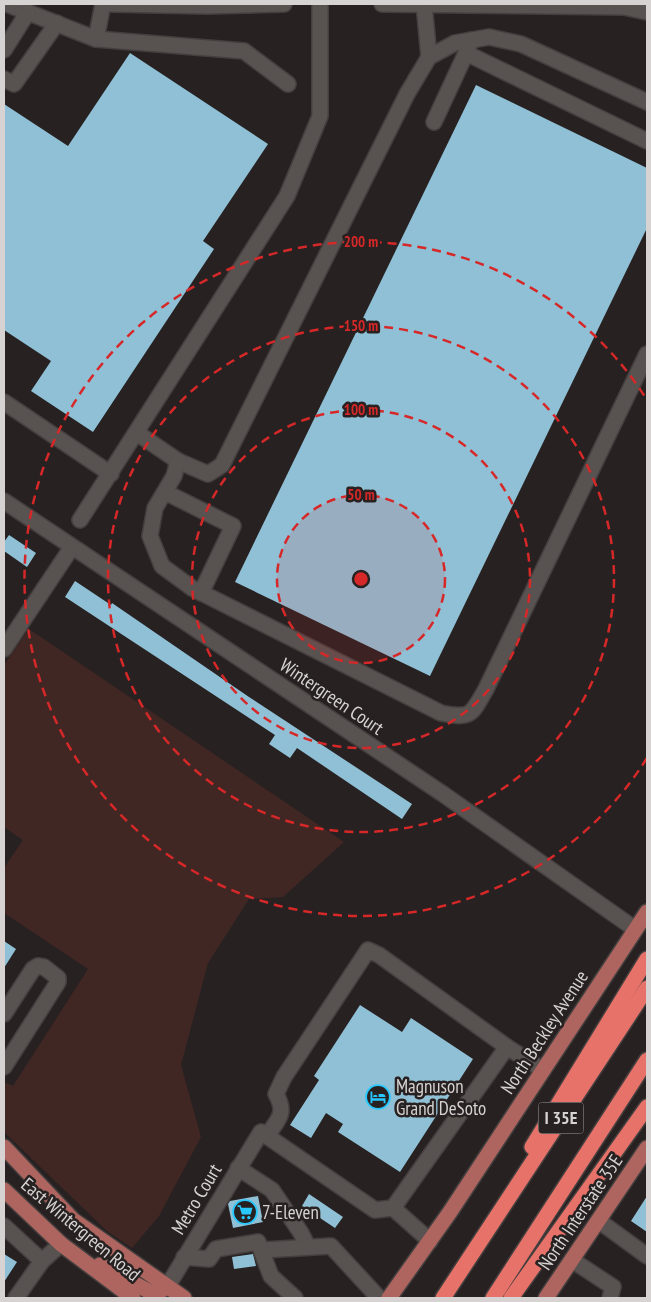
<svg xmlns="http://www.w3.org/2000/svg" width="651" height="1302" font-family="'PT Sans Narrow',sans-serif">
	<rect width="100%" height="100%" fill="#272121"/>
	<path fill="#412724" d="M29,629l315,213 -61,55 -34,2 -41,64 -27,102 20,72 -42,79 -27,32 -25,-17 -103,-99v-50l9,4 75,-117 -84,-56v-45l19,-28 -19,-13v-162z"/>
	<g fill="#90c0d5">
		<path d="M130,53l138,91 -65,97 11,8 -121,183 -62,-41 20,-30 -47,-31v-226l64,42z"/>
		<path d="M476,85l171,83v60l-217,448 -195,-94z"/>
		<path d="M9,535l27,18 -9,14 -23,-16v-9z"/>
		<path d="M75,581l36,24 1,-2 137,94 163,107 -10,15 -105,-71 -7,10 -21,-14 6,-9 -210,-138z"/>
		<path d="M4,941l12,8 -12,19z"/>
		<path d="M360,1005l42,27 9,-14 62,41 -73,113 -62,-40 5,-8 -17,-11 -15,25 -21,-13 29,-45 -5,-4z"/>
		<path d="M309,1194l34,23 -8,11 -33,-22z"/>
		<path d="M258,1196l5,26 -30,6 -5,-24 2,-3z"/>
		<path d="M647,1196v36l-16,-11z"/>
		<path d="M4,1254l13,8 -13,20z"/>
		<path d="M253,1254l3,12 -22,3 -2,-12z"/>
	</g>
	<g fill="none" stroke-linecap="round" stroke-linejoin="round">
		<g stroke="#443f3e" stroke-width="18">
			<g id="minor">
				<path d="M7,4l89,35 148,12 44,33"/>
				<path d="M111,4l96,2 77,-2"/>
				<path d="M382,4l242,3 23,5"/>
				<path d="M424,4l5,53"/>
				<path d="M96,39l7,-35"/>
				<path d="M471,40l-5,13 181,88"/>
				<path d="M4,50l24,-38"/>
				<path d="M4,79l10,5 43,-61"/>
				<path d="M434,122l32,-69"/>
				<path d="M4,402l107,72"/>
				<path d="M137,433l41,28 30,13 14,-9 185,-371 22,-37 26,-14 34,-6 32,7 126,58"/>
				<path d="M178,461l-4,15 -19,32 -5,28 12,30 30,22 249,125c31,6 30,2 45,-24l161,-335"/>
				<path d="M165,492l68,34 -32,67"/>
				<path d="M4,501l439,293 192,135"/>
				<path d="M80,520l207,-324 33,-80v-112"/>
				<path d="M4,649l68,-102"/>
				<path d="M4,1014l29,-45 5,-3 6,1 14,11v4l-54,85"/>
				<path d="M267,1136c11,-17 20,-22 9,-42l8,-17 84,-127 11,5 128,92"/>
				<path d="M238,1168l34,22 29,43 7,14"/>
				<path d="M599,1221l48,35"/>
				<path d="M4,1226l38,35"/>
				<path d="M430,1241l-37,-33 114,-161 36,23"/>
				<path d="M263,1250l68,-4 48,52"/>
				<path d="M184,1257l25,2 7,-10 42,-7 13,34 24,22"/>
				<path d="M572,1260l41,27 -3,11"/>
				<path d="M167,1287l94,-155 114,78 18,-2"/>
				<path d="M16,1298l26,-37 19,-17"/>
			</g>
		</g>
		<g stroke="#443f3e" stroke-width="18">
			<g id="major">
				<path d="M4,1147l69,73 111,78"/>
				<path d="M4,1190l57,54 72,54"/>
				<path d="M100,1265l52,28 7,-1 8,-5"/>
				<path d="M389,1298l61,-86 197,-300"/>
				<path d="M546,1298l101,-150"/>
			</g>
		</g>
		<g stroke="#443f3e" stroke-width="18">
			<g id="highway">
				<path d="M532,1147l115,-188"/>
				<path d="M443,1298l204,-310"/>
				<path d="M493,1298l154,-238"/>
				<path d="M511,1298l136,-191"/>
			</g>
		</g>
		<use href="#minor" stroke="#585251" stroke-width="15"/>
		<use href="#major" stroke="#ae655f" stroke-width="15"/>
		<use href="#highway" stroke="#e77269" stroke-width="15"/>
	</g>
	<circle cx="361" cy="579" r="84" fill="#d62828" fill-opacity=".12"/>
	<g fill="none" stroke="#d62828" stroke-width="2.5" stroke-dasharray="9 6">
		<circle cx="361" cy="579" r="84"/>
		<circle cx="361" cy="579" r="169"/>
		<circle cx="361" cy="579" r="253"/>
		<path d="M647 758A337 337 0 1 1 647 400"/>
	</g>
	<defs>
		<g id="hotel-ring" transform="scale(1.25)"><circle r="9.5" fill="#272121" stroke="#27c8ff" stroke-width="1.5"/><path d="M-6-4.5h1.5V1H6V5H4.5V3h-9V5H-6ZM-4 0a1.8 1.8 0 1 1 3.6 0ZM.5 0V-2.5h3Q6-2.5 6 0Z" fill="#27c8ff"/></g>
		<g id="supermarket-ring" transform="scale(1.25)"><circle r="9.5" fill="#272121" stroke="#27c8ff" stroke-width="1.5"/><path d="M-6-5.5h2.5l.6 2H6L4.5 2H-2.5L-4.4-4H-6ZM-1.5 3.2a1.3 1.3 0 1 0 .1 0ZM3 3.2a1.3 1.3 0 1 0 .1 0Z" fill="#27c8ff"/></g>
	</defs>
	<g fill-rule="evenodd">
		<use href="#hotel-ring" x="378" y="1097"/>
		<use href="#supermarket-ring" x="245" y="1212"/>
	</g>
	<g text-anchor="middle" stroke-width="5" stroke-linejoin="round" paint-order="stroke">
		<rect fill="#272121" stroke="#a29e9e" stroke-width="1" x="538.5" y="1102.5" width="45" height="31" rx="4"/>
		<g font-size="18" font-weight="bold" fill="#d7d3d3">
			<text x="561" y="1124">I 35E</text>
		</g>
		<g font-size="19" fill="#d7d3d3" stroke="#272121">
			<text transform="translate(332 696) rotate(34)" y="7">Wintergreen Court</text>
			<text transform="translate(544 1032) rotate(-57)" y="7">North Beckley Avenue</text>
			<text transform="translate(196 1199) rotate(-59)" y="7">Metro Court</text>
			<text transform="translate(580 1212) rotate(-56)" y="7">North Interstate 35E</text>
			<text transform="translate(81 1229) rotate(40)" y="7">East Wintergreen Road</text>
		</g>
		<g font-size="19" fill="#d7d3d3" stroke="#272121" text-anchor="start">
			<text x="396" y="1093">Magnuson<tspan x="396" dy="22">Grand DeSoto</tspan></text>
			<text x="262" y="1219">7-Eleven</text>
		</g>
	</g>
	<circle cx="361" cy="579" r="8" fill="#d62828" stroke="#272121" stroke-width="2.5"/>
	<g font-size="15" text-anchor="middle" font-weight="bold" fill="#d62828" stroke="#272121" stroke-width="5" stroke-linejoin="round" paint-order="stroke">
		<text x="361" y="247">200 m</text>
		<text x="361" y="331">150 m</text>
		<text x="361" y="415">100 m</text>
		<text x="361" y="500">50 m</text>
	</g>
	<rect width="651" height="1302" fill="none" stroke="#d7d3d3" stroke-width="10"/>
</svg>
